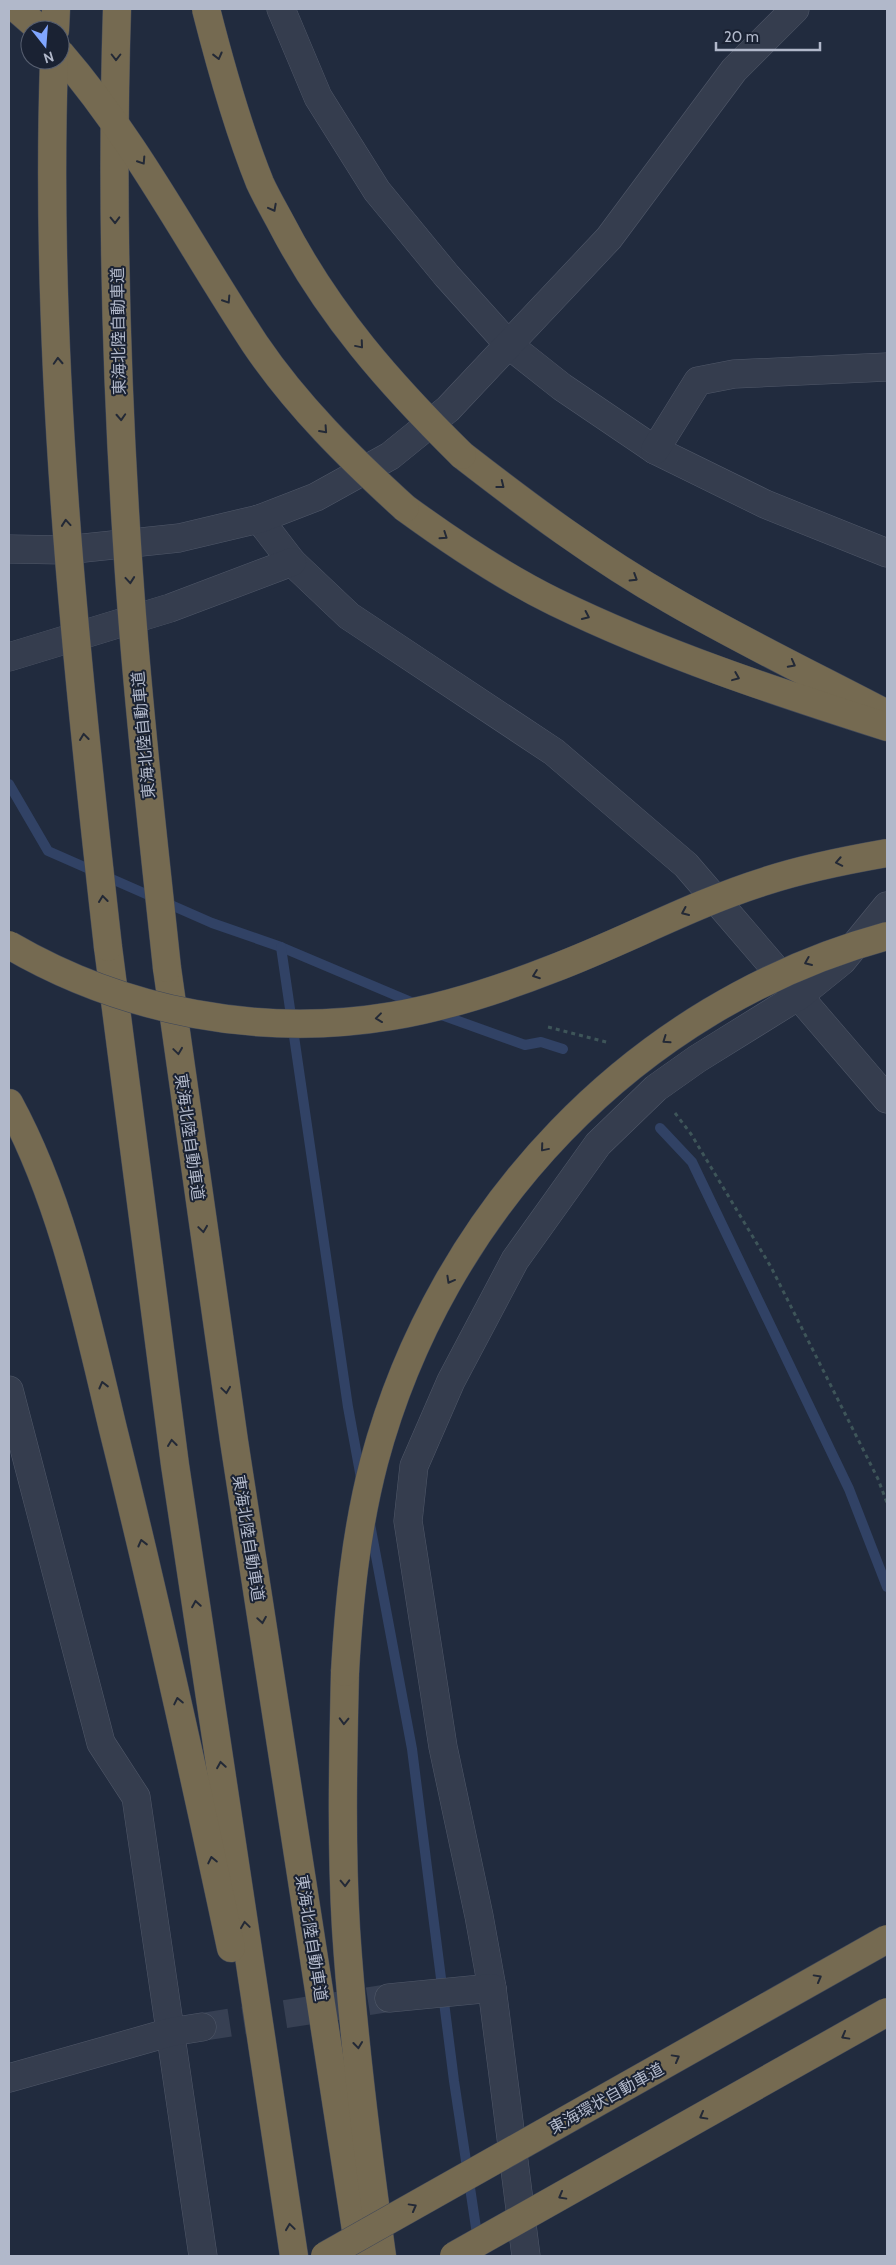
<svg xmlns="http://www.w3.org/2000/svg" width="896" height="2265" font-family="Cabin,'Noto Sans JP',sans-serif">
	<rect width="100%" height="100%" fill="#212b3e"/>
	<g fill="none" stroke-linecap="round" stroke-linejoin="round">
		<g stroke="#314265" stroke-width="10">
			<path d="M9,784l39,67 164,72 69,24 135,57"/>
			<path d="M281,947l67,460 13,71"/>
			<path d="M436,1013l89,32 16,-3 22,7"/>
			<path d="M660,1128l32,34 157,327 38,98"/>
			<path d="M370,1524l42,225 42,332 24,160"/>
		</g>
		<path stroke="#374053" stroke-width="28" stroke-dasharray="28 14" stroke-linecap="butt" d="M202,2027l187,-29"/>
		<g stroke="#505869" stroke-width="29">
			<g id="minor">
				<path d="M281,9l37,88 59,94 70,85 62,69 53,42 93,63 110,54 122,49"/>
				<path d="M655,450l43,-69 36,-7 153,-7"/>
				<path d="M259,519l33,43 57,54 205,136 132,113 201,234"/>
				<path d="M9,549l56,1 114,-12 80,-19 57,-22 74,-41 58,-47 161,-171 125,-168 61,-61"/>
				<path d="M9,657l161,-49 122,-46"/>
				<path d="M9,1390l92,353 35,54 67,459"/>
				<path d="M492,1988l-13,-72 -36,-169 -35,-226 6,-55 37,-85 64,-121 83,-116 58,-56 41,-29 103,-64 42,-34 45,-55"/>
				<path d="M389,1998l103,-10 34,268"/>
				<path d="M9,2078l162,-46 31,-5"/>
			</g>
		</g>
		<g stroke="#404859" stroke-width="29">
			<g id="motorway">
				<path d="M17,9l24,21"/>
				<path d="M55,30l1,-21"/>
				<path d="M462,455c67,52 135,103 209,145 69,40 141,75 212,112"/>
				<path d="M405,508c48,35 97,68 150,94 107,52 219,89 332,125"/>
				<path d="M108,947l67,518 119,791"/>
				<path d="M167,968l67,473 126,815"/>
				<path d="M9,1103c54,99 78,218 104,326 43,172 81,345 118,519"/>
				<path d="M345,1672c-2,85 -4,172 1,257 7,109 21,219 36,327"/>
			</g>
		</g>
		<g stroke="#3e5559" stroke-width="3" stroke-dasharray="4 4" stroke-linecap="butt">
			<path d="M548,1027l62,16"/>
			<path d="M675,1113l16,21 80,133 107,212 9,24"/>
		</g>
		<use href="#minor" stroke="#353d4e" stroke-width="28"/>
		<use href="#motorway" stroke="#756a51" stroke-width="28"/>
		<g stroke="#404859" stroke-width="29" stroke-linecap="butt">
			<g id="motorway-bridge">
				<path d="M117,9c-6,188 -1,377 12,565 9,131 24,263 38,394"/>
				<path d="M206,9c15,59 31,117 54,174 6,13 14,27 21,40 47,91 109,161 181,232"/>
				<path d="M60,53c77,89 130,193 195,291 42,62 95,114 150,164"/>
				<path d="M54,60c-10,295 21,595 54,887"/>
				<path d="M9,945c115,67 252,93 383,71 55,-9 109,-27 160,-47 72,-27 140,-65 214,-88 39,-13 81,-21 121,-28"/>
				<path d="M345,1672c4,-71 11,-141 29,-210 67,-251 261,-457 513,-526"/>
				<path d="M325,2256l562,-317"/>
				<path d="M454,2256l433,-244"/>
			</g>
		</g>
		<use href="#motorway-bridge" stroke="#756a51" stroke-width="28"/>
	</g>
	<defs><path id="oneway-chevron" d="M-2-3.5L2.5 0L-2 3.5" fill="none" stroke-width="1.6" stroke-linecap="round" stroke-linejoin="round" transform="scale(1.25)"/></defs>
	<g stroke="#232936">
		<use href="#oneway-chevron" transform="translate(218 56) rotate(76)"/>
		<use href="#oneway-chevron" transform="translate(116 57) rotate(90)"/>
		<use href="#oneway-chevron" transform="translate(142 161) rotate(57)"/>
		<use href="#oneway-chevron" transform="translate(273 208) rotate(62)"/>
		<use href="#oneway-chevron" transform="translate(115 220) rotate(89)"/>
		<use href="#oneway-chevron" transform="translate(227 300) rotate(57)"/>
		<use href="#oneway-chevron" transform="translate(360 345) rotate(50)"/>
		<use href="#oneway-chevron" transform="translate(58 361) rotate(-93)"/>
		<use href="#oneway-chevron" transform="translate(121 417) rotate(87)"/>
		<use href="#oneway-chevron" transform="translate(324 430) rotate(48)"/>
		<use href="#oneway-chevron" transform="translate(501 485) rotate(38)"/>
		<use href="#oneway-chevron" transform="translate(66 523) rotate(-95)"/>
		<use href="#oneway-chevron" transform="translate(444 536) rotate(34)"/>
		<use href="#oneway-chevron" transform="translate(634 578) rotate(32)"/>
		<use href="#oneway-chevron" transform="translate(130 580) rotate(85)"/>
		<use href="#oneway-chevron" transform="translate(586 616) rotate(25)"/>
		<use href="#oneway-chevron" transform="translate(792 664) rotate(28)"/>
		<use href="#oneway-chevron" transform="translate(736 677) rotate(22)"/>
		<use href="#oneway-chevron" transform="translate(84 737) rotate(-97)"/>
		<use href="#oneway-chevron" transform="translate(839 862) rotate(169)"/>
		<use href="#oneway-chevron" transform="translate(103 899) rotate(-97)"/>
		<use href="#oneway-chevron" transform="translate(685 912) rotate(156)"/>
		<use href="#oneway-chevron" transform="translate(808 962) rotate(157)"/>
		<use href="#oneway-chevron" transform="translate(536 975) rotate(160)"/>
		<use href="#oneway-chevron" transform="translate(379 1018) rotate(173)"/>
		<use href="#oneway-chevron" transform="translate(666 1040) rotate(145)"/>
		<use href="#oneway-chevron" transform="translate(178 1051) rotate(82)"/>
		<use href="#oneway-chevron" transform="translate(544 1148) rotate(130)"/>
		<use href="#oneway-chevron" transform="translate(203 1229) rotate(82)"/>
		<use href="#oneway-chevron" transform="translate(450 1280) rotate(119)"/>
		<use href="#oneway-chevron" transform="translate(103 1385) rotate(-104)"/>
		<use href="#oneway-chevron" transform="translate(226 1390) rotate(82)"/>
		<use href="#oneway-chevron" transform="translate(172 1443) rotate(-97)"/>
		<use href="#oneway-chevron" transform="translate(142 1543) rotate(-104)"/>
		<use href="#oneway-chevron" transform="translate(196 1604) rotate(-99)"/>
		<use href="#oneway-chevron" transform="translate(262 1620) rotate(81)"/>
		<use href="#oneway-chevron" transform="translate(178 1701) rotate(-102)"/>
		<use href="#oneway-chevron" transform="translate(344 1721) rotate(92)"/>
		<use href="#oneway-chevron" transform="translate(221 1765) rotate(-99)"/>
		<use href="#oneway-chevron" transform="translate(212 1860) rotate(-102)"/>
		<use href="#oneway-chevron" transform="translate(345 1883) rotate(88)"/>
		<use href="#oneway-chevron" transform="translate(245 1925) rotate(-98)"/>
		<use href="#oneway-chevron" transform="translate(818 1978) rotate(-29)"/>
		<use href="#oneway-chevron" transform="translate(845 2036) rotate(151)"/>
		<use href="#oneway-chevron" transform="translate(358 2045) rotate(84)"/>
		<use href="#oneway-chevron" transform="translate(676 2058) rotate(-29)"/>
		<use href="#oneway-chevron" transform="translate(703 2116) rotate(151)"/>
		<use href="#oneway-chevron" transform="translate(562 2196) rotate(151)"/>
		<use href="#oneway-chevron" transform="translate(413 2207) rotate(-29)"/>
		<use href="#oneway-chevron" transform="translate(290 2227) rotate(-98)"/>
	</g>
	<g text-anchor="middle" stroke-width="4" stroke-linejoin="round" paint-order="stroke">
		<g font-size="16" fill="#b1b8ca" stroke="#1a2233">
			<text transform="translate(118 331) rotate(-91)" y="6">東海北陸自動車道</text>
			<text transform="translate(143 735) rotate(-95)" y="6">東海北陸自動車道</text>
			<text transform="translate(190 1137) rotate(82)" y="6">東海北陸自動車道</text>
			<text transform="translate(249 1538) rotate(81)" y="6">東海北陸自動車道</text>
			<text transform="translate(312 1938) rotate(81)" y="6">東海北陸自動車道</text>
			<text transform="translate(606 2098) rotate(-29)" y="6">東海環状自動車道</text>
		</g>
	</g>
	<rect width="896" height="2265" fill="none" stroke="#b1b8ca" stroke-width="20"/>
	<g transform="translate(45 45) rotate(163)"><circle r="24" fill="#1a2233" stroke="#565e6f"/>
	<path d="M0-4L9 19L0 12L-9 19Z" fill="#80a6ff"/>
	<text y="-8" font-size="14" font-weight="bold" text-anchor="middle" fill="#b1b8ca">N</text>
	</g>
	<path d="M716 42v8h104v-8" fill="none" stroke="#b1b8ca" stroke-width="2.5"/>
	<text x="724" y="42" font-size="15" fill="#b1b8ca" stroke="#1a2233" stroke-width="4" paint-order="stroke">20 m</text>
</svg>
